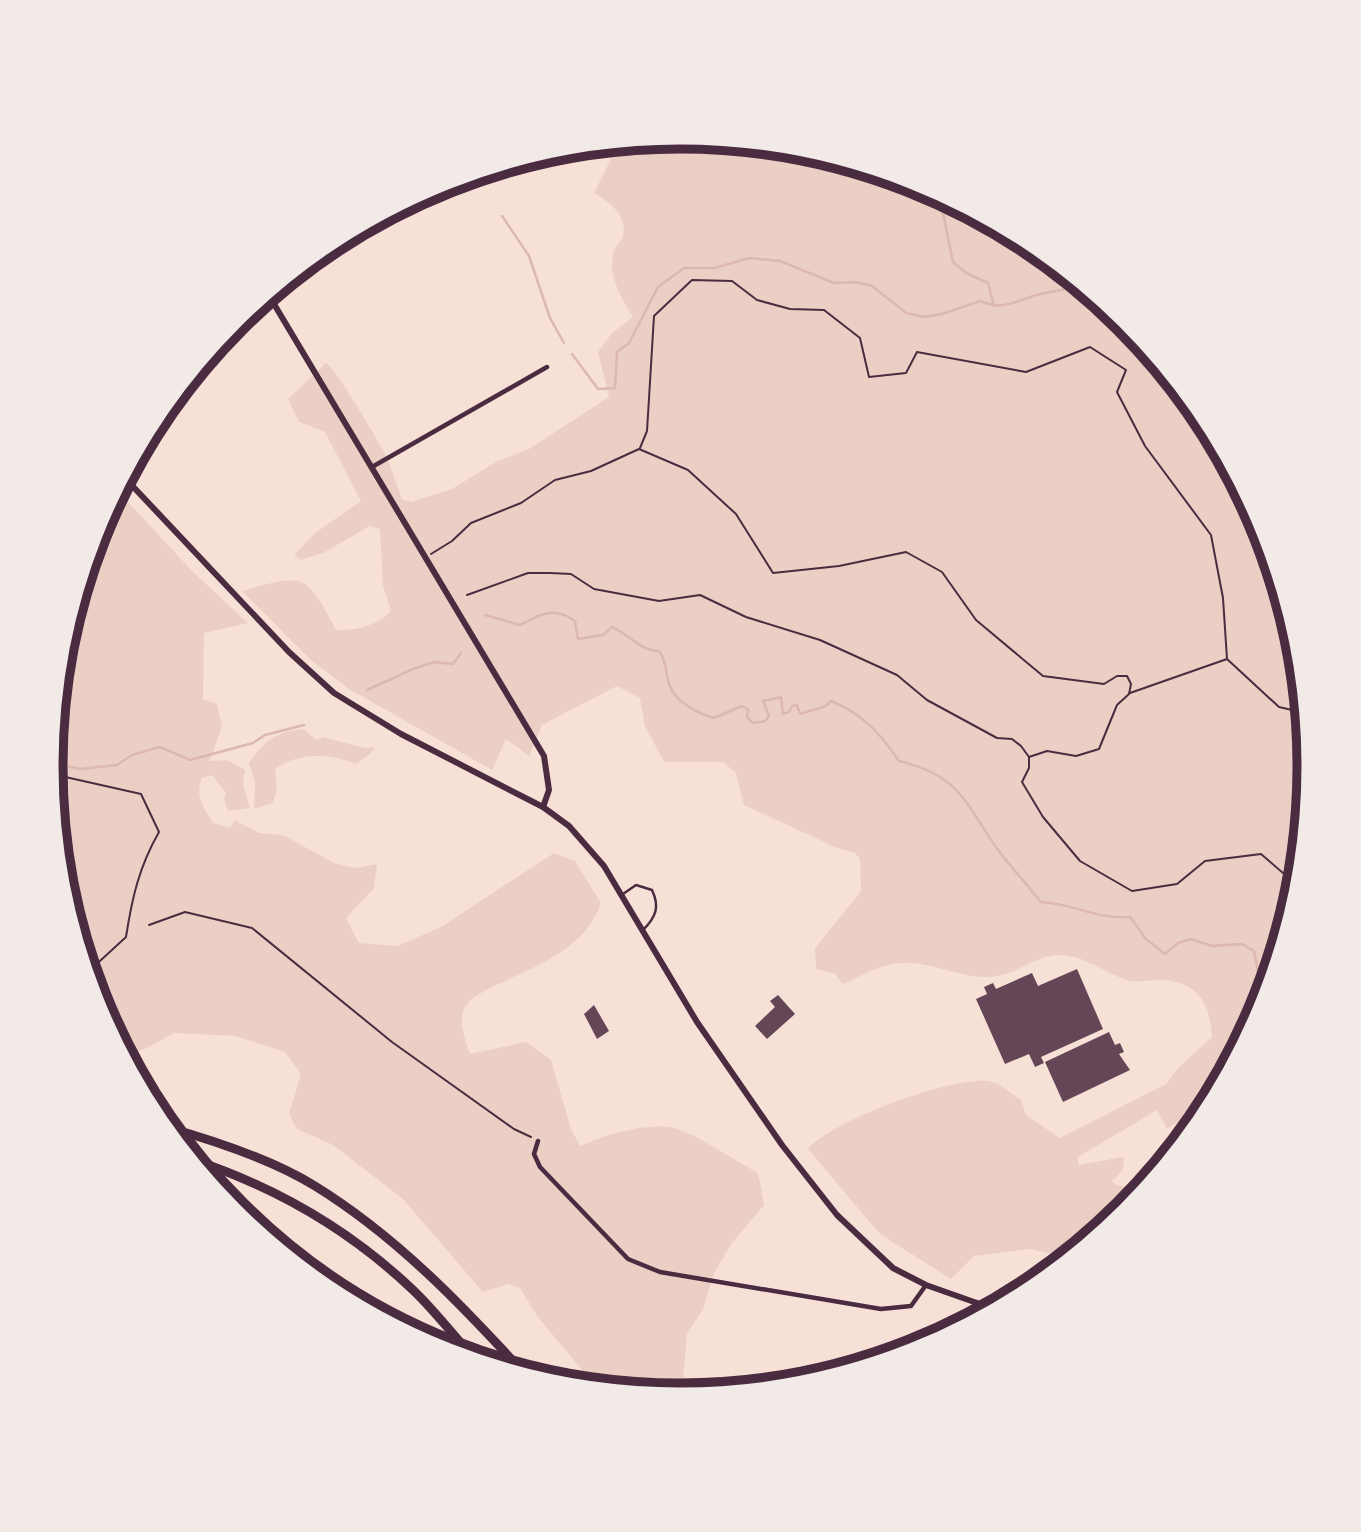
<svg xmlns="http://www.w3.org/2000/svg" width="1361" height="1532" font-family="'Noto Sans',sans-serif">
	<rect width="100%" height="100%" fill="#f7e1d7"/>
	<g fill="#ebcfc5">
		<path d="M681,136l123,12 118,36 109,59 95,78 78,95 58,109 36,119 12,122 -12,123 -36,118 -60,111 -5,-9 -30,20 -10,-19 -79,47v8l45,-8c3,10 -3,18 -11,24l4,4 27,5 -17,22 -57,46 -39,-9 -56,7 -23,23 -71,-45 -72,-85c25,-29 142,-72 180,-68 11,1 24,13 33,19l5,15 34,23 106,-54 13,-17 33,-30c-2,-33 -13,-54 -48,-57 -12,-1 -25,4 -37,0 -24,-8 -45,-26 -69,-25 -23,1 -39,17 -60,21 -35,6 -73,-19 -105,-12 -17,3 -34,13 -50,20l-8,-10 -19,-5 -1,-21 46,-57 -1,-32 -5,-6 -20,-6 -91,-42 -8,-32 -13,-11h-59l-19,-36 -5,-28 -23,-12 -75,39 -13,31 -23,-17 -14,31 -143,-81 -38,-29 -69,-69c63,-17 63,-20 94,39 19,1 41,-4 55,-19l-8,-25 -3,-57 -10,-3 -47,27 -22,7 -7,-5 21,-22 46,-32 -36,-69 -26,-10 -11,-23 38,-36c9,4 56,83 61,95 6,14 10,28 15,41l9,3 41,-13 44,-27 33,-13 80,-52 -11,-45 14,-19 21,-16c-11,-18 -25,-40 -20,-62 1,-8 8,-13 10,-19 5,-21 -14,-34 -29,-43l17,-34 -4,-16z"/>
		<path d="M117,490l76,82 55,51 -44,10 -1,66 14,5 5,22 -12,35 17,-1 18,10 -2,15 7,23 -22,3 -4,-11 2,-7 -14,-18 -10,3c-8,18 2,30 11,45l17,5 5,-8 24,13 24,2 53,29 21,4 20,-4 -3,24 -28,30 13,25 38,3 44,-19 113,-74 21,8 26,42c-22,69 -130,76 -138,109 -4,12 3,30 7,42l56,-12 25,18 20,69 9,17c27,-12 61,-22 91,-19 16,2 69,36 87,46l6,32 -32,38 -18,30 -11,36 -16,25 -4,46 8,15 -94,-7 -60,-72 -17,-28 -11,-4 -26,8 -80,-93 -70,-54 -36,-16 -8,-15 12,-40 -16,-22 -50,-16 -61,-3 -29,16 -21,6 -25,-48 -36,-119 -12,-122 12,-123 36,-118z"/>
		<path d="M304,729l12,11 7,-3 42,11 10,-1 -5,7 -14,10c-26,-11 -58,-12 -81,5l2,19 -4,15 -19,6 1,-27 -6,-19c15,-22 28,-32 55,-34z"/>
	</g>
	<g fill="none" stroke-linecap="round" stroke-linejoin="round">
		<g stroke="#dcb8b0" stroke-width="2.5">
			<path d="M948,198l-5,15 10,49 13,11 22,10 6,23"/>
			<path d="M502,216l27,40 21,62 14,25"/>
			<path d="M572,354l26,35 17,-1 2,-36 12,-9 29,-56 26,-19h31l34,-10 31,3 54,22 22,-1 16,4 34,27 19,4 17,-3 38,-13c22,9 32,2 53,-5 16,-5 34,-7 50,-10"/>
			<path d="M485,615l35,10c20,-11 34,-19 55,-4l3,18 25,-4 9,-8c16,7 29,24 47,24 8,11 6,20 10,33 6,18 28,29 45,34l28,-12 6,3 -1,8 6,6 12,-2 4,-5 -6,-15 18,-4 2,17 6,-2 3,-6 5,-1 3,9 26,-8 5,-5c32,13 49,32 68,60 57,13 65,38 94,82 14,20 32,39 48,59 31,1 56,18 89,15l16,22 19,15 13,-11 13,-4 21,7 30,-2 12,7 5,26 10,8"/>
			<path d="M367,690l46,-21 21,-7 19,2 8,-11"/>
			<path d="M51,763l29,6 37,-4 15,-10 28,-8 30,13 63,-17 12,-8 39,-10"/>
		</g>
	</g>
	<g fill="#644757">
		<path d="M1077,969l26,60 -62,28 3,6 -9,4 -6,-13 -24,10 -29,-65 11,-5 -3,-7 9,-4 3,6 36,-16 6,13z"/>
		<path d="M778,995l17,19 -28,25 -12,-13 20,-19 -5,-6z"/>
		<path d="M594,1005l15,26 -12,8 -13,-25z"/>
		<path d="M1109,1032l6,13 5,-2 4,9 -5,2 11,16 -67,32 -18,-40z"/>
	</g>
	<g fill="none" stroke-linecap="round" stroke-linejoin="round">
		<g stroke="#4a2c40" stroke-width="2">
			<path d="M640,448l7,-17 7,-115 38,-36 40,1 25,19 33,9 34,1 36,28 9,39 37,-4 11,-21 109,20 64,-25 36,23 -9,22 28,54 66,89 12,63 4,61"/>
			<path d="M431,554l21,-13 19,-18 50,-20 34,-23 36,-9 48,-22 49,21 48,44 37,59 66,-7 67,-14 36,20 34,48 67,56 61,8 13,-8h10l4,8 -2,10 -12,11 -18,44 -23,7 -29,-5 -18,6 -8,-11 -9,-7 -15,-1 -70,-38 -30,-25 -77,-35 -74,-23 -46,-22 -41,6 -65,-12 -23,-15 -21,-1h-22l-61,22"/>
			<path d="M1130,693l97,-34 52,48 26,6"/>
			<path d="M56,711l1,-9"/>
			<path d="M1029,757v11l-7,14 21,35 37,44 52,30 45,-7 28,-23 56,-7 37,32"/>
			<path d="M52,774l89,20 18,38c-20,35 -27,66 -33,105l-38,35"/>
			<path d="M149,925l36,-13 67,16 140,114 122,87 17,8"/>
		</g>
		<path stroke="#4a2c40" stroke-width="2.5" d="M623,894l13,-9 16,5c8,17 4,27 -9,40"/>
		<g stroke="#4a2c40" stroke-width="4.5">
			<path d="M372,467l175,-100"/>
			<path d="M538,1141l-4,13 6,13 88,92 32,13 221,37 30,-3 15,-21"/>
		</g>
		<path stroke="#4a2c40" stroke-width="6" d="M268,294l276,462 5,34 -6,17"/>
		<path stroke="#4a2c40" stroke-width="6" d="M124,477l165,175 45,41 67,41 142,73 26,19 35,40 93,156 85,123 55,70 56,53 33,17 68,24"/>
		<g stroke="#4a2c40" stroke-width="9">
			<path d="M166,1127c50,14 105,32 149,59 81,50 146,118 210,188"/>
			<path d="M194,1160c81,27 157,71 219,130 22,21 41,46 61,68"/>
		</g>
	</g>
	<path d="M0 0H1361V1532H0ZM63 766a617 617 0 1 1 1234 0a617 617 0 1 1-1234 0Z" fill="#f1eae7" fill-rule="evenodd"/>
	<path fill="none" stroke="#4a2c40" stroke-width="9" d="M63 766a617 617 0 1 1 1234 0a617 617 0 1 1-1234 0Z"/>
</svg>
